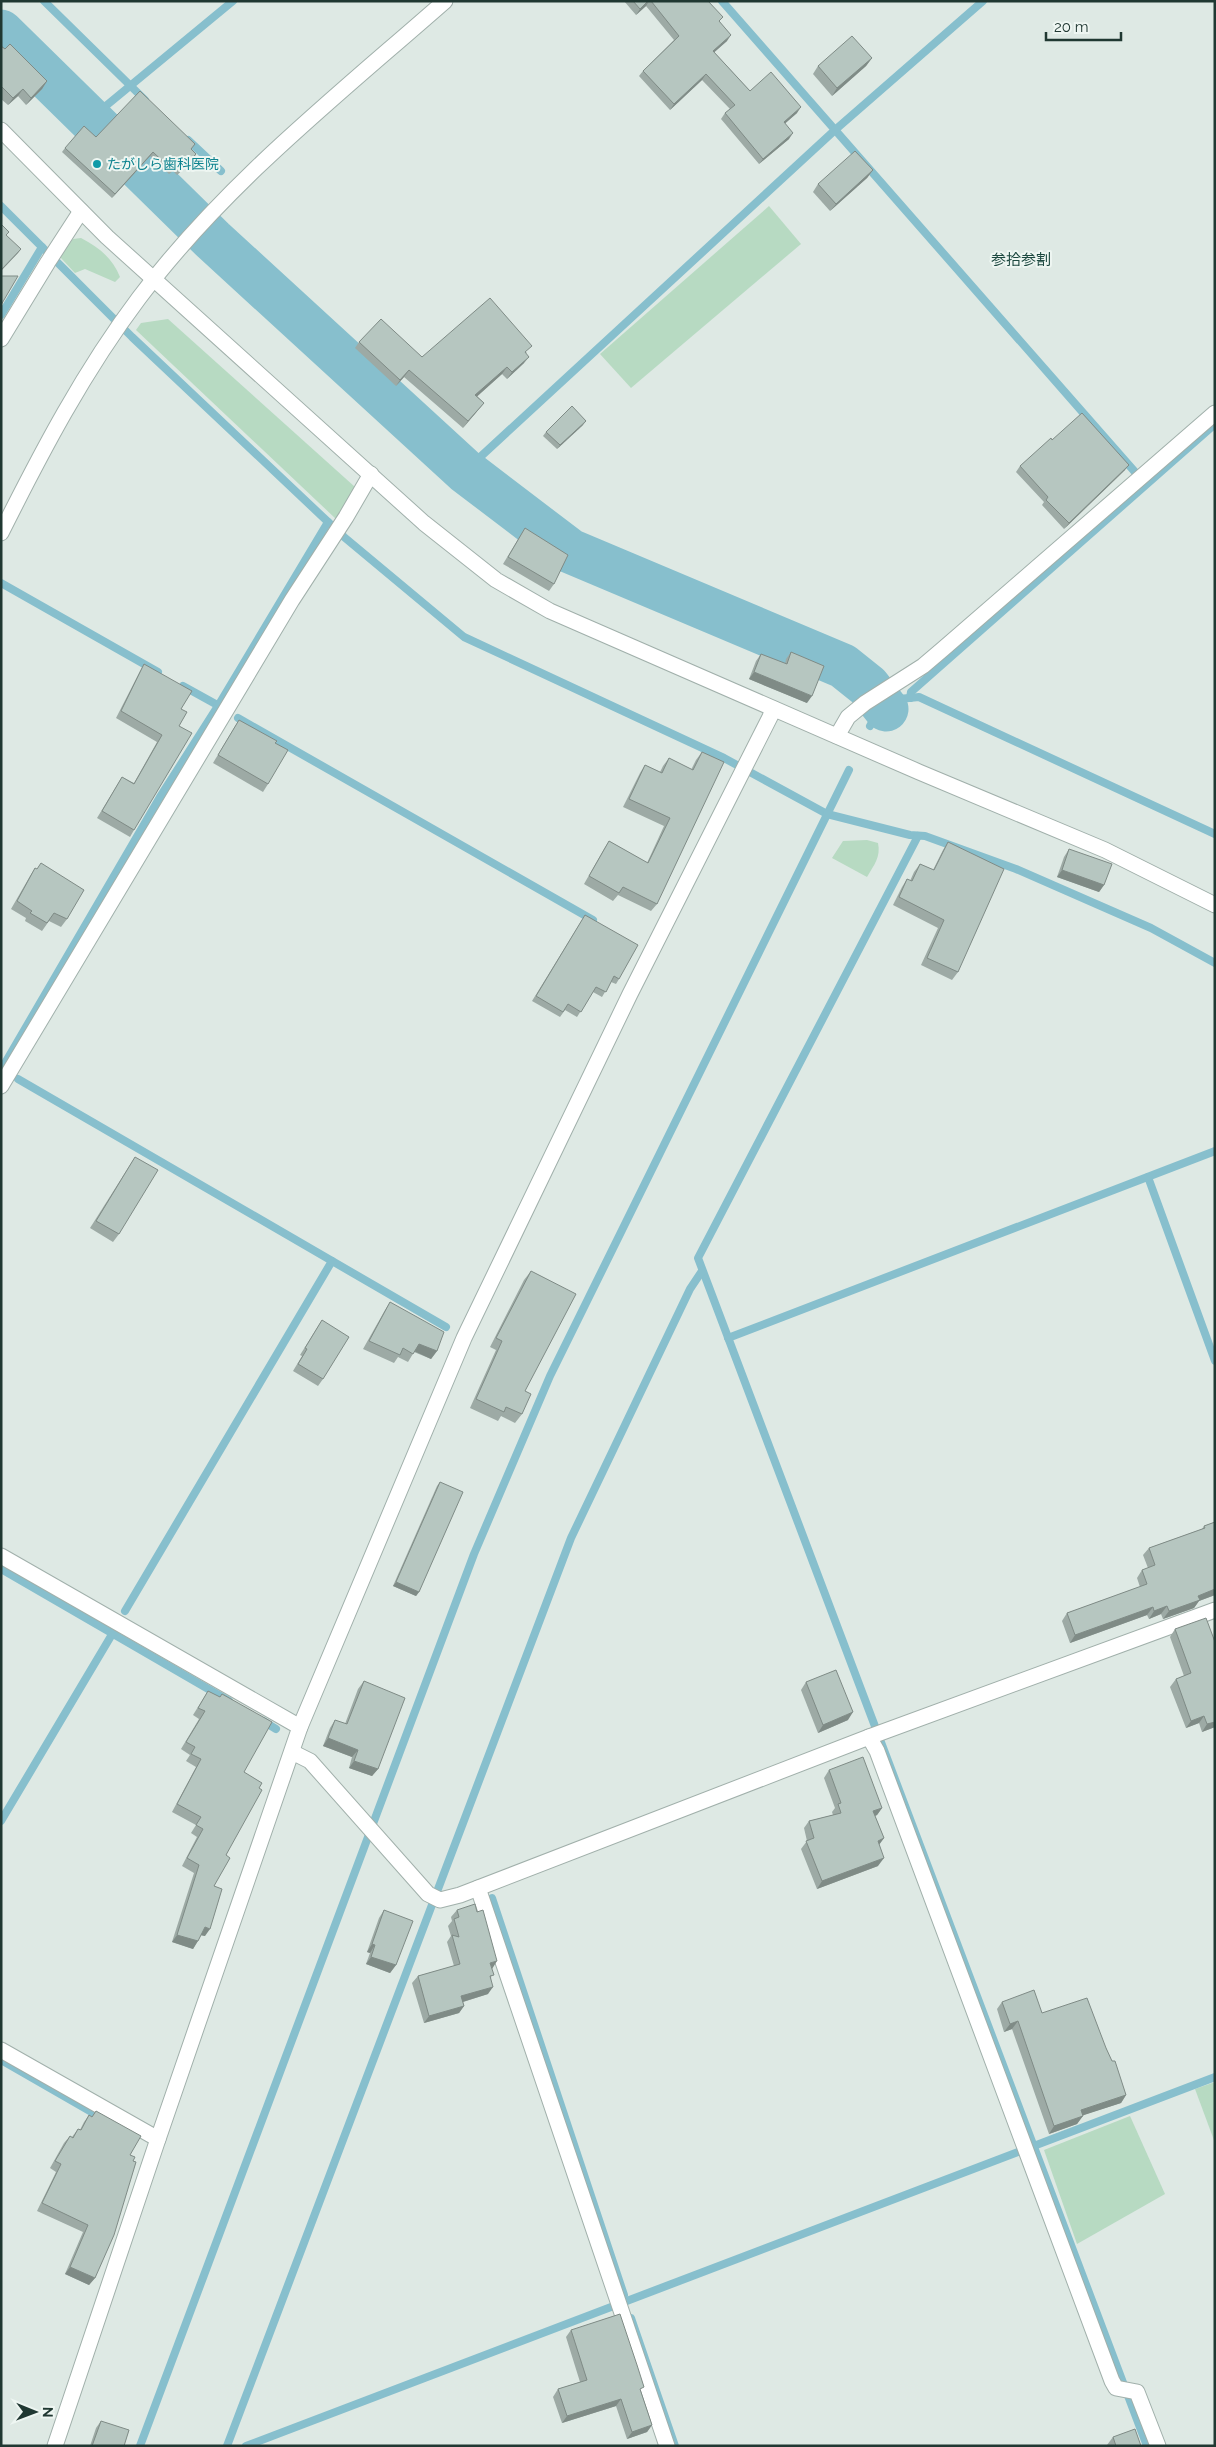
<svg xmlns="http://www.w3.org/2000/svg" width="1216" height="2447" font-family="Raleway,'Noto Sans JP',sans-serif">
	<rect width="100%" height="100%" fill="#dee9e4"/>
	<g fill="#b7dac2">
		<path d="M769,206l32,38 -170,144 -31,-34z"/>
		<path d="M81,238c18,9 32,21 39,39l-5,5 -30,-13 -10,4 -15,-16 13,-18z"/>
		<path d="M168,319l187,168 -19,32 -200,-189 5,-7z"/>
		<path d="M867,840l11,3c3,14 -4,22 -11,34l-35,-19 11,-17z"/>
		<path d="M1215,2082v61l-20,-54z"/>
		<path d="M1130,2116l35,78 -88,50 -33,-94z"/>
	</g>
	<g fill="none" stroke-linecap="round" stroke-linejoin="round">
		<g stroke="#87bfcd" stroke-width="8">
			<path d="M44,1l101,99"/>
			<path d="M722,1l413,471"/>
			<path d="M90,119l143,-118"/>
			<path d="M188,140l33,31"/>
			<path d="M1,206l131,131 212,200 120,100 260,121 103,56 83,21 15,1 91,33 135,59 64,35"/>
			<path d="M1,315l41,-68"/>
			<path d="M465,471l370,-341 148,-129"/>
			<path d="M1,583l157,89"/>
			<path d="M183,686l38,21"/>
			<path d="M910,698l1,-6 304,-268"/>
			<path d="M238,718l355,202"/>
			<path d="M870,726l5,-9 24,-18 20,-2 296,137"/>
			<path d="M918,836l-220,422 449,1188"/>
			<path d="M1,1070l159,-273 58,-91 110,-184"/>
			<path d="M18,1079l428,248"/>
			<path d="M1148,1177l67,184"/>
			<path d="M728,1338l487,-187"/>
			<path d="M1,1569l228,132"/>
			<path d="M125,1611l207,-350"/>
			<path d="M263,1721l13,8"/>
			<path d="M1,1821l113,-190"/>
			<path d="M492,1898l132,397"/>
			<path d="M1,2060l101,58"/>
			<path d="M631,2318l44,128"/>
			<path d="M140,2446l334,-892 76,-178 299,-606"/>
			<path d="M227,2446l344,-908 119,-249 12,-18"/>
			<path d="M246,2446l969,-369"/>
		</g>
		<path stroke="#87bfcd" stroke-width="45" d="M1,32l212,208 252,231 105,80 273,115 25,20 18,23"/>
		<g stroke="#a1b0ab" stroke-width="17">
			<g id="minor">
				<path d="M1,130l106,107 317,286 72,57 54,31 369,161 186,78 110,55"/>
				<path d="M1,339l47,-77 33,-51"/>
				<path d="M837,736l11,-19 17,-14 58,-37 20,-17 272,-236"/>
				<path d="M1,1086l291,-486 54,-83 25,-43"/>
				<path d="M1,1556l299,171"/>
				<path d="M869,1737l8,14 235,630 4,7 21,4 21,54"/>
				<path d="M292,1752l18,9 118,133 12,6 20,-5 409,-158 346,-127"/>
				<path d="M478,1888l189,558"/>
				<path d="M1,2050l157,89"/>
			</g>
		</g>
		<g stroke="#a1b0ab" stroke-width="17">
			<g id="tertiary">
				<path d="M1,533c41,-82 83,-162 138,-235 86,-114 199,-203 306,-297"/>
				<path d="M55,2446l103,-307 142,-412 164,-389 166,-344 144,-285"/>
			</g>
		</g>
		<use href="#minor" stroke="#fff" stroke-width="15"/>
		<use href="#tertiary" stroke="#fff" stroke-width="15"/>
	</g>
	<g fill="#9daaa5">
		<path d="M624,1h84l12,21 7,19 -13,11 36,39 47,22 -12,10 4,16 -30,25 -38,-45 4,-6 5,-4 -28,-29 -32,30 -31,-34 4,-5 31,-31 -28,-34 -10,9z"/>
		<path d="M1,46l46,35 -5,8 -16,16 -8,-9 -10,9 -7,-6z"/>
		<path d="M872,58l-6,8 -34,30 -19,-22 5,-8z"/>
		<path d="M96,137l95,12 5,5 -19,21 -4,-4 -4,3 -19,-18 -38,42 -50,-46 3,-4z"/>
		<path d="M873,170l-6,8 -37,33 -17,-19 5,-8z"/>
		<path d="M359,342l63,15 105,-5 -1,1 -2,10 -17,16 -5,-5 -25,22 7,7 -21,25 -59,-51 -8,9 -41,-38z"/>
		<path d="M583,425l-26,24 -14,-13 3,-4z"/>
		<path d="M1052,440l73,30 -61,59 -22,-24 2,-3 -28,-30 4,-6z"/>
		<path d="M525,528l29,56 -5,7 -46,-27z"/>
		<path d="M791,652l16,51 -58,-24 7,-18 5,-7 24,10 1,-5z"/>
		<path d="M144,664l37,45 -2,17 -45,104 -4,7 -33,-19 25,-41 12,6 23,-41 -41,-24 24,-47z"/>
		<path d="M239,720l36,23 -7,41 -5,8 -50,-29 21,-35z"/>
		<path d="M702,752l-45,152 -6,7 -33,-16 -5,6 -29,-17 20,-35 5,-8 38,22 17,-37 -41,-19 17,-34 5,-8 15,7 3,-6 6,-8 22,12 5,-10z"/>
		<path d="M948,842l10,130 -6,8 -31,-15 17,-37 -45,-23 9,-18 5,-8 3,2 4,-9 6,-8 13,6 10,-20z"/>
		<path d="M1069,849l35,36 -5,7 -42,-15 7,-20z"/>
		<path d="M35,868l32,51 -6,8 -12,-6 -7,10 -17,-10 1,-3 -15,-9 19,-33z"/>
		<path d="M585,915l34,64 -3,5 -5,-2 -9,15 -9,-5 -16,25 -12,-7 -5,7 -28,-16z"/>
		<path d="M135,1157l-16,77 -6,8 -23,-14z"/>
		<path d="M531,1271l-6,120 -3,23 -7,9 -14,-7 -3,5 -28,-13 26,-58 -6,-3 34,-67z"/>
		<path d="M390,1302l47,49 -6,8 -17,-7 -6,10 -10,-5 -4,6 -31,-14 22,-39z"/>
		<path d="M322,1320l1,59 -5,7 -25,-15 9,-15 -2,-1z"/>
		<path d="M440,1482l-21,110 -3,4 -23,-10 44,-100z"/>
		<path d="M1215,1522v73l-16,6 -5,7 -31,11 -2,-5 -12,5 -2,-4 -77,28 -8,-22 5,-8 73,-26 -3,-9 5,-8 6,-2 -5,-13 6,-7 53,-19 2,-3z"/>
		<path d="M1175,1629l40,98 -13,5 -3,-9 -13,5 -16,-41 6,-8 8,-3 -14,-39z"/>
		<path d="M364,1681l14,88 -6,7 -23,-8 3,-11 -29,-11 7,-18 5,-8 10,4 13,-35z"/>
		<path d="M806,1682l42,38 -30,13 -17,-43z"/>
		<path d="M208,1691l36,81 15,16 -33,67 -12,31 -9,50 -4,-1 -8,14 -21,-7 22,-69 -12,-7 15,-29 -6,-4 5,-8 -24,-13 24,-45 -10,-6 4,-6 -9,-6 18,-30 -6,-4z"/>
		<path d="M829,1770l53,38 -5,7 -2,1 9,22 -5,7 -1,21 -61,23 -16,-40 6,-8 -3,-13 5,-7 24,-6 -1,-3 3,-4 -11,-30z"/>
		<path d="M384,1910l12,55 -6,8 -24,-9 4,-11 -3,-1 12,-34z"/>
		<path d="M457,1910l35,59 -1,10 -3,15 -25,8 1,4 -5,7 -35,10 -12,-40 6,-7 36,-10 -7,-24 4,-6 -3,-10 4,-5 -1,-4z"/>
		<path d="M1002,2002l40,11 64,35 20,47 -5,8 -38,12 -6,9 -28,10 -37,-105 -8,3 -7,-23z"/>
		<path d="M89,2115l41,40 -35,123 -6,7 -24,-11 18,-42 -46,-21 19,-39 -6,-4 14,-25 6,-7 2,1 6,-8 2,1 4,-8z"/>
		<path d="M571,2330l70,61 11,34 -5,7 -20,7 -11,-33 -54,17 -9,-26 5,-8 22,-7 -14,-45z"/>
		<path d="M101,2421l23,25h-34l6,-18z"/>
		<path d="M1113,2437l28,9h-33l-1,-1z"/>
	</g>
	<g fill="#7f8b86">
		<path d="M649,1l-3,5 -10,9 4,-6z"/>
		<path d="M731,35l-4,6 -18,16 4,-6z"/>
		<path d="M872,58l-6,8 -34,30 5,-8z"/>
		<path d="M706,74l-4,6 -32,30 4,-6z"/>
		<path d="M47,81l-5,8 -16,16 5,-7z"/>
		<path d="M23,89l-5,7 -10,9 5,-7z"/>
		<path d="M801,107l-4,6 -17,15 4,-6z"/>
		<path d="M793,133l-4,6 -30,25 4,-5z"/>
		<path d="M153,152l-3,4 -38,42 3,-4z"/>
		<path d="M196,154l-2,4 -17,17 3,-4z"/>
		<path d="M873,170l-6,8 -37,33 6,-7z"/>
		<path d="M21,249l-3,4 -17,18v-1z"/>
		<path d="M529,357l-5,6 -17,16 5,-7z"/>
		<path d="M507,367l-5,7 -31,28 4,-7z"/>
		<path d="M409,370l-5,7 -8,9 4,-6z"/>
		<path d="M484,403l-5,6 -16,19 5,-7z"/>
		<path d="M586,421l-3,4 -26,24 3,-4z"/>
		<path d="M1129,465l-4,5 -61,59 5,-6z"/>
		<path d="M754,672l58,24 -5,7 -58,-24z"/>
		<path d="M1062,870l42,15 -5,7 -42,-15z"/>
		<path d="M419,1344l18,7 -6,8 -17,-8z"/>
		<path d="M396,1582l23,10 -3,4 -23,-10z"/>
		<path d="M1215,1589v6l-16,6 -5,7 -31,11 6,-8 29,-15z"/>
		<path d="M1167,1606l-6,8 -12,5 5,-8z"/>
		<path d="M1153,1607l-6,8 -77,28 5,-8z"/>
		<path d="M853,1712l-5,8 -30,13 5,-8z"/>
		<path d="M1204,1716l-5,7 -13,5 5,-7z"/>
		<path d="M1215,1722v5l-13,5 5,-8z"/>
		<path d="M328,1738l30,12 -6,7 -29,-11z"/>
		<path d="M354,1761l24,8 -6,7 -23,-8z"/>
		<path d="M882,1808l-5,7 -9,4 5,-8z"/>
		<path d="M884,1838l-6,8v-5z"/>
		<path d="M884,1858l-6,8 -61,23 5,-8z"/>
		<path d="M205,1927l5,2 -5,7 -5,-1z"/>
		<path d="M177,1935l21,6 -5,8 -21,-7z"/>
		<path d="M372,1944l3,1 -5,8 -3,-1z"/>
		<path d="M371,1957l25,8 -6,8 -24,-9z"/>
		<path d="M497,1961l-5,8 -2,-6z"/>
		<path d="M493,1987l-5,7 -32,10 5,-8z"/>
		<path d="M464,2006l-5,7 -35,10 5,-7z"/>
		<path d="M1018,2021l-6,8 -8,3 6,-8z"/>
		<path d="M1126,2095l-5,8 -46,15 6,-8z"/>
		<path d="M1083,2116l-6,8 -28,10 5,-8z"/>
		<path d="M70,2267l25,11 -6,7 -24,-11z"/>
		<path d="M621,2399l-5,7 -54,17 5,-7z"/>
		<path d="M652,2425l-5,7 -20,7 5,-7z"/>
	</g>
	<g fill="#b6c6c0" stroke="#7f8b86">
		<path d="M633,1h15l-8,8z"/>
		<path d="M651,1h57l15,16 -4,4 12,14 -18,16 37,40 21,-19 30,35 -17,15 9,11 -30,26 -38,-46 10,-8 -29,-31 -32,30 -31,-33 36,-35z"/>
		<path d="M852,36l20,22 -35,30 -19,-22z"/>
		<path d="M10,44l37,37 -16,17 -8,-9 -10,9 -12,-12v-40l4,3z"/>
		<path d="M140,91l55,53 -4,5 5,5 -16,17 -4,-4 -4,3 -19,-18 -38,42 -50,-46 19,-22 12,11z"/>
		<path d="M855,151l18,19 -37,34 -18,-20z"/>
		<path d="M1,224l8,8 -3,3 15,14 -20,21z"/>
		<path d="M1,276h17l-17,29z"/>
		<path d="M490,298l42,48 -7,6 4,5 -17,15 -5,-5 -32,28 9,8 -16,18 -59,-51 -9,10 -41,-38 22,-23 41,38z"/>
		<path d="M572,406l14,15 -26,24 -14,-13z"/>
		<path d="M1082,413l47,52 -60,58 -23,-23 2,-3 -28,-31 31,-28 1,2z"/>
		<path d="M525,528l43,27 -14,29 -46,-27z"/>
		<path d="M791,652l33,14 -12,30 -58,-24 7,-18 26,10z"/>
		<path d="M144,664l48,27 -11,18 6,3 -8,14 13,7 -58,97 -32,-19 20,-34 12,7 28,-49 -41,-24z"/>
		<path d="M239,720l38,21 -2,2 13,7 -20,34 -50,-29z"/>
		<path d="M702,752l22,10 -67,142 -34,-17 -4,6 -30,-17 20,-35 39,22 22,-45 -41,-19 16,-34 17,8 7,-15 24,12z"/>
		<path d="M948,842l56,27 -46,103 -31,-14 17,-38 -45,-23 8,-18 5,2 8,-17 14,6z"/>
		<path d="M1069,849l43,15 -8,21 -42,-15z"/>
		<path d="M41,863l43,27 -17,29 -13,-6 -7,10 -17,-10 2,-2 -15,-10 18,-33 2,1z"/>
		<path d="M585,915l53,30 -19,34 -5,-3 -8,16 -10,-5 -15,25 -13,-8 -5,8 -27,-16z"/>
		<path d="M135,1157l23,13 -39,64 -23,-13z"/>
		<path d="M531,1271l45,23 -51,97 6,3 -9,20 -16,-7 -2,5 -28,-13 26,-58 -6,-3z"/>
		<path d="M390,1302l54,30 -7,19 -18,-7 -6,10 -10,-6 -3,7 -31,-14z"/>
		<path d="M322,1320l27,17 -26,42 -25,-15 9,-15 -2,-1z"/>
		<path d="M440,1482l23,10 -44,100 -23,-10z"/>
		<path d="M1215,1522v67l-17,7 2,4 -31,11 -2,-5 -13,5 -1,-4 -78,28 -8,-22 80,-29 -5,-14 13,-5 -6,-17 56,-20 -1,-2z"/>
		<path d="M1206,1618l9,24v80l-8,2 -3,-8 -13,5 -15,-42 15,-6 -16,-44z"/>
		<path d="M836,1670l17,42 -30,13 -17,-43z"/>
		<path d="M364,1681l41,17 -27,71 -24,-8 4,-11 -30,-12 7,-18 12,4z"/>
		<path d="M208,1691l12,6 2,-3 50,28 -28,50 18,11 -3,5 3,2 -36,65 4,3 -16,28 8,3 -12,40 -5,-2 -7,14 -21,-6 22,-70 -12,-7 16,-29 -7,-4 5,-8 -24,-13 24,-45 -10,-5 4,-7 -9,-5 19,-31 -7,-3z"/>
		<path d="M863,1757l19,51 -9,3 11,27 -6,3 6,17 -62,23 -16,-40 8,-3 -5,-17 32,-8 -3,-9 3,-1 -12,-33z"/>
		<path d="M475,1904l2,8 6,-2 14,51 -7,2 4,12 -4,1 3,11 -32,9 3,10 -35,10 -11,-40 42,-12 -8,-29 7,2 -5,-18 5,-2 -2,-7z"/>
		<path d="M384,1910l29,11 -17,44 -25,-8 4,-12 -3,-1z"/>
		<path d="M1034,1990l8,23 45,-15 19,50 6,13h3l11,34 -45,15 2,6 -29,10 -36,-105 -8,3 -8,-22z"/>
		<path d="M96,2111l45,25 -11,19 5,2 -2,4 3,1 -22,73 -19,43 -25,-11 18,-42 -46,-22 19,-39 -6,-3 15,-25 3,2 5,-9 3,1 8,-15 3,2z"/>
		<path d="M620,2314l17,51 7,22 -4,2 12,36 -20,7 -11,-33 -54,17 -9,-27 29,-9 -16,-50z"/>
		<path d="M101,2421l28,9 -5,16h-32z"/>
		<path d="M1135,2429l6,17h-25l-3,-9z"/>
	</g>
	<circle fill="#0f9aa8" stroke="#eef6f2" stroke-width="2" cx="97" cy="164" r="5"/>
	<g text-anchor="middle" stroke-width="4" stroke-linejoin="round" paint-order="stroke">
		<g font-size="14" fill="#0d838f" stroke="#eef6f2" text-anchor="start">
			<text x="107" y="169">たがしら歯科医院</text>
		</g>
		<g font-size="15" fill="#1d4940" stroke="#eef6f2">
			<text x="1021" y="265">参拾参割</text>
		</g>
	</g>
	<rect width="1216" height="2447" fill="none" stroke="#203832" stroke-width="5"/>
	<g transform="translate(35 2412) rotate(91)" stroke="#eef6f2" stroke-width="4" paint-order="stroke">
	<path d="M0-4L9 19L0 12L-9 19Z" fill="#203832"/>
	<text y="-8" font-size="14" font-weight="bold" text-anchor="middle" fill="#203832">N</text>
	</g>
	<path d="M1046 32v8h75v-8" fill="none" stroke="#203832" stroke-width="2.5"/>
	<text x="1054" y="32" font-size="15" fill="#203832" stroke="#eef6f2" stroke-width="4" paint-order="stroke">20 m</text>
</svg>
